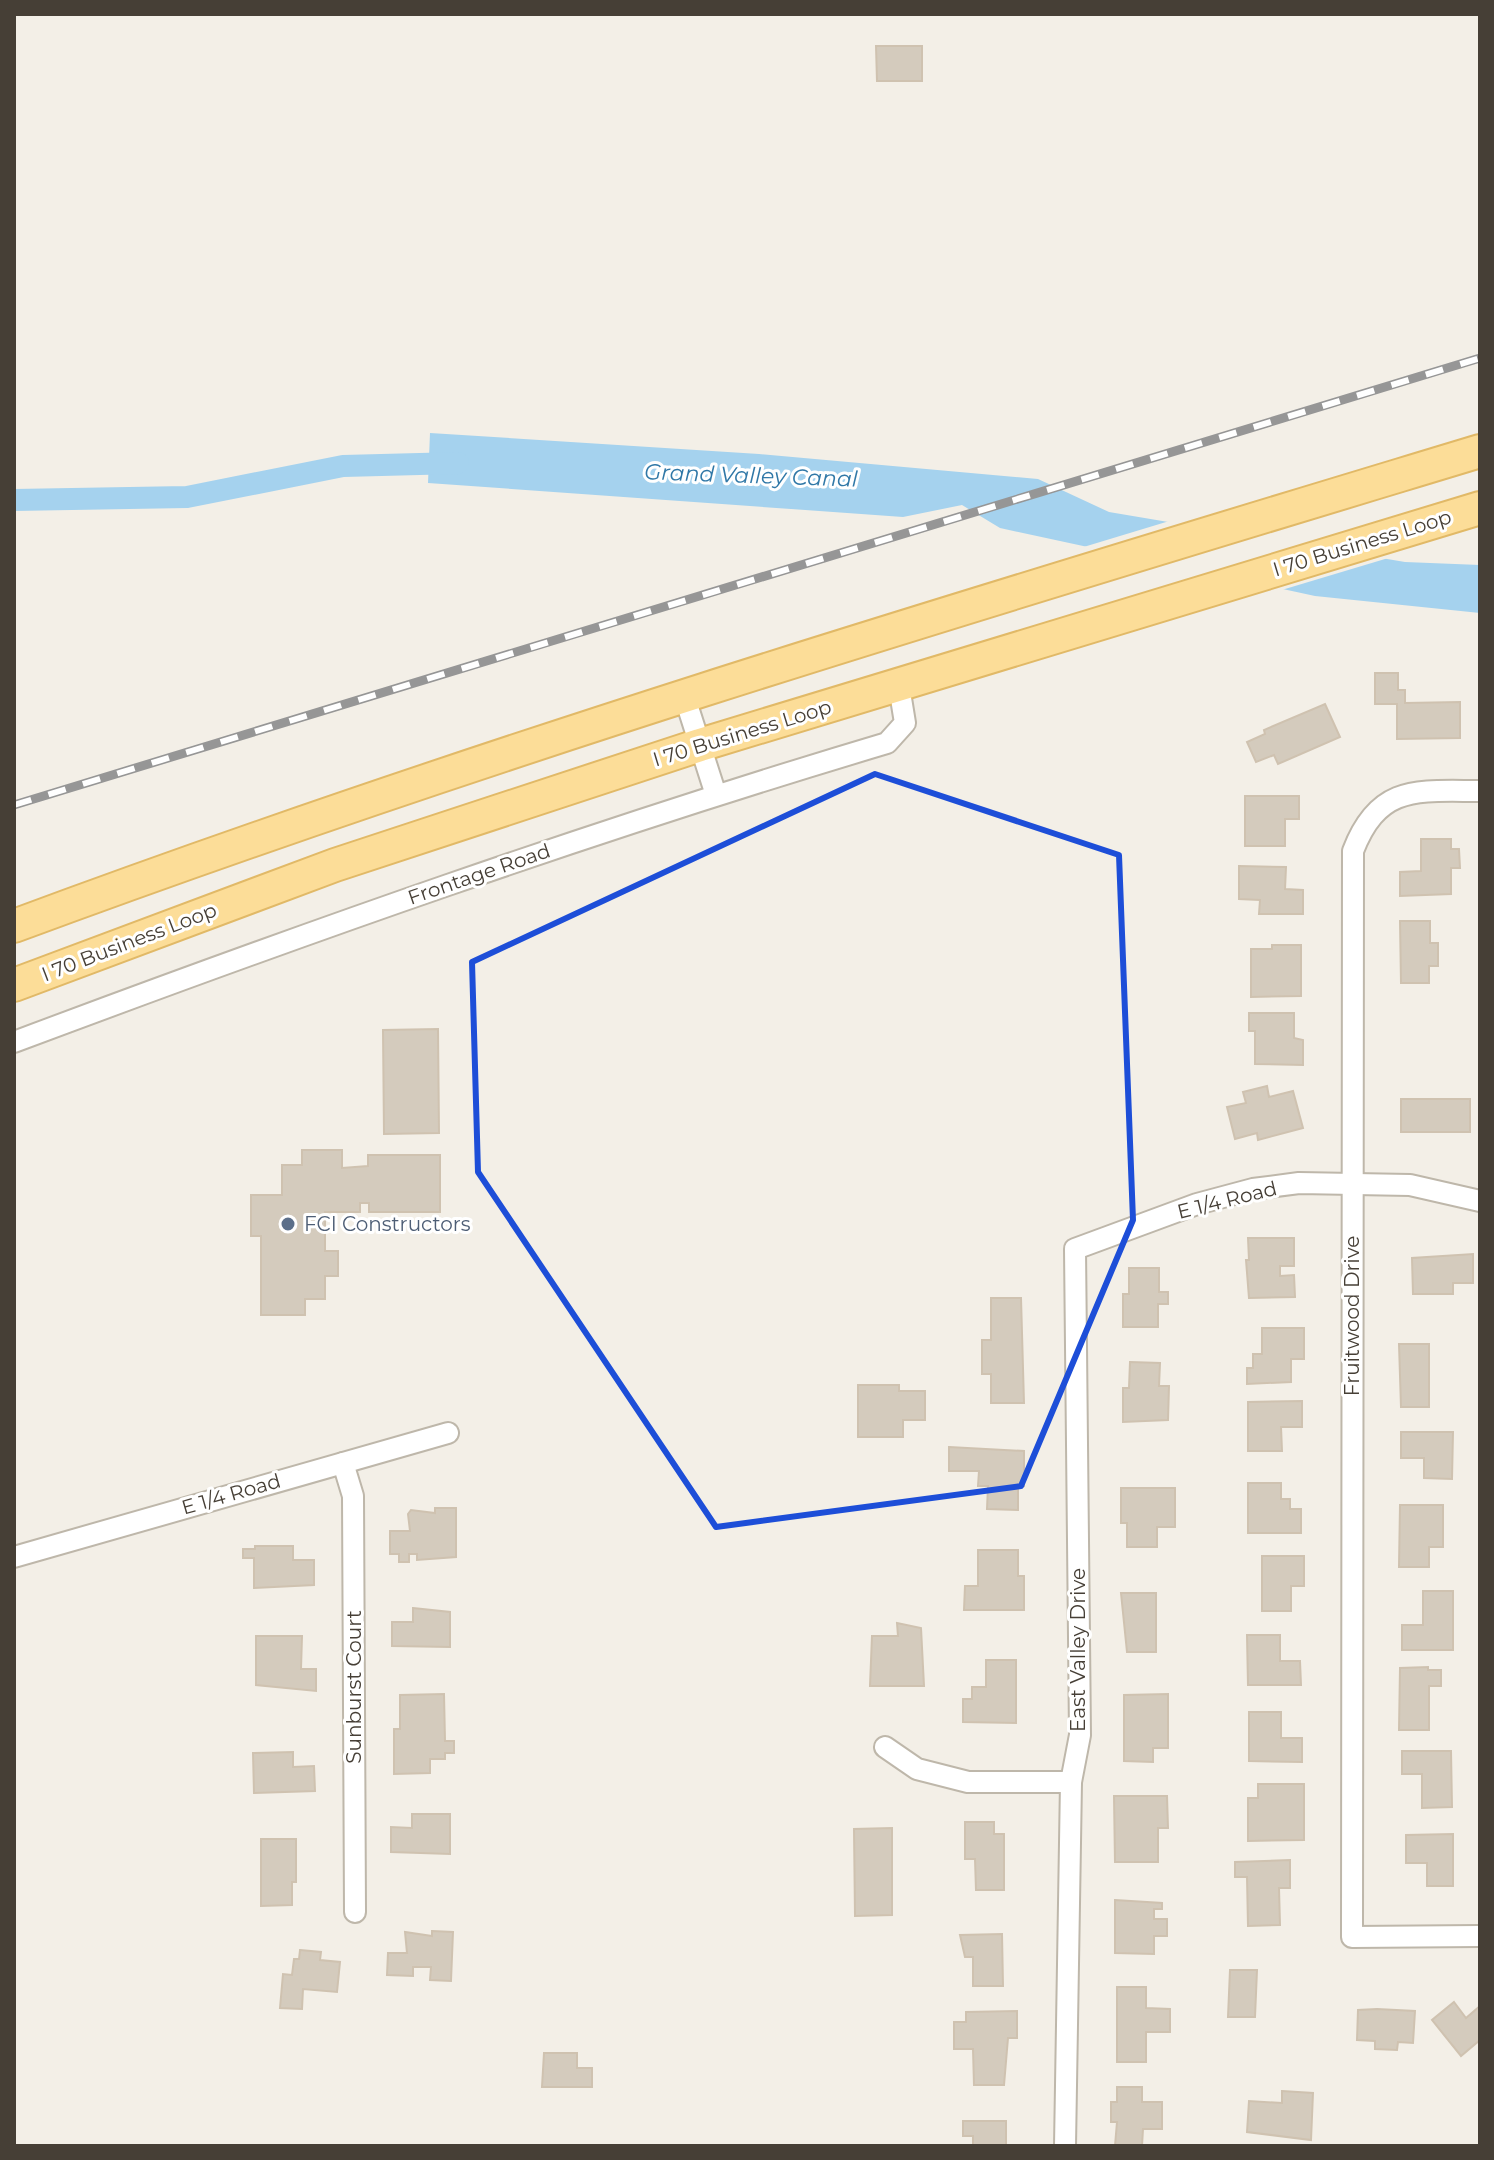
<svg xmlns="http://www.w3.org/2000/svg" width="1494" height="2160" font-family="Montserrat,sans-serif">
	<rect width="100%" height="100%" fill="#f3efe7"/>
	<path fill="#a5d2ee" d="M430,433l329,21 279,25 71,33 296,50 75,3v48l-165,-17 -315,-68 -38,-23 -59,12 -475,-34z"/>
	<path fill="#f3efe7" d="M1176,519l219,37 -120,36 -198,-43z"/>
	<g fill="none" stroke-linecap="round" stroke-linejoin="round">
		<path stroke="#a5d2ee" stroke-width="22" d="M14,500l173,-3 156,-31 115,-3"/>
	</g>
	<g fill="#d4cbbd" stroke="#cfc2b0" stroke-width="2">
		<path d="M876,46h46v35h-45z"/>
		<path d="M1375,673h23v17h7v13l55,-1v36l-63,1v-35h-22z"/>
		<path d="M1325,704l15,33 -62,27 -4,-9 -18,7 -9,-20 18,-8 -1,-4z"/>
		<path d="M1245,796h54v23h-14v27h-40z"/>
		<path d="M1421,839h30v10h8l1,19h-9v26l-51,2v-24l21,-1z"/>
		<path d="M1239,866l47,1 -1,22 18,1v24h-44l1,-14 -21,-1z"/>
		<path d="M1400,921h30v22h8v23h-9v17h-28z"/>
		<path d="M1272,945h29v51l-50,1v-48h21z"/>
		<path d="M1249,1013h45v25l9,2v25l-48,-1v-33h-6z"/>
		<path d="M438,1029l1,104 -55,1 -1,-104z"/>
		<path d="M1267,1086l2,11 24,-6 10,37 -45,12 -1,-7 -22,6 -8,-32 19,-4 -3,-11z"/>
		<rect x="1401" y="1099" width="69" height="33"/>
		<path d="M302,1150h40v18l26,-2v-11h72v57h-71v-9h-9v9h-35v39h13v25h-13v23h-20v16h-44v-79h-10v-41h31v-30h20z"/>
		<path d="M1248,1238h46v28h-14v10l14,-1 1,22 -46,1 -3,-38h3z"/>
		<path d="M1473,1254v29h-20v11h-40l-1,-36z"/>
		<path d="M1129,1268h30v24h9v12h-10v23h-35v-33h6z"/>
		<path d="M991,1298h30l3,105h-33v-29h-9v-34h9z"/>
		<path d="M1262,1328h42v31h-13v23l-44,2v-16h6v-14h9z"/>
		<path d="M1399,1344h30v63h-28z"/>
		<path d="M1130,1362l30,1 -1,23h10l-1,34 -45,2v-34h6z"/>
		<path d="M858,1385h41v6h26v29h-22v17h-45z"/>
		<path d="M1302,1401v26h-21l1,24h-34v-49z"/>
		<path d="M1401,1432h52l-1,47 -28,-1v-20h-23z"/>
		<path d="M949,1447l75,4v35h-6v24l-31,-1 1,-23h-10l1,-15h-30z"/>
		<path d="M1248,1483h33v16h9v10h11v24h-53z"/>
		<path d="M1121,1488h54v39h-18v20h-30v-24h-6z"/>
		<path d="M1400,1505h43v42h-14v20h-30z"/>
		<path d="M435,1508h21v49l-39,3v-6h-8v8h-10v-8h-9v-23h20l-2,-17 3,-4 24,3z"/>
		<path d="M255,1546h38v14h21v25l-60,3v-30h-11v-9h12z"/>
		<path d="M978,1550h40v26h6v34h-60l1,-24h13z"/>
		<path d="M1262,1556h42v30h-13v25h-29z"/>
		<path d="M1423,1591h30v59h-51v-25h21z"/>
		<path d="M1121,1593h35v59h-29z"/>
		<path d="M413,1608l37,4v35l-58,-1v-24h21z"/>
		<path d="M897,1623l24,5 3,58h-54l2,-50h26z"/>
		<path d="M1247,1635h33v26h20l1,24h-53z"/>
		<path d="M256,1636h46l-1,33h15v22l-60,-6z"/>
		<path d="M986,1660h30v63l-53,-1v-23h9v-12h14z"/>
		<path d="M1428,1667v3h13v16h-12v44h-30l1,-62z"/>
		<path d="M444,1694l1,47h9v12h-9v6h-15v14l-36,1v-45h6v-34z"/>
		<path d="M1168,1694v54h-15v14l-29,-1v-66z"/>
		<path d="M1249,1712h32v26h21v24l-53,-1z"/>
		<path d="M1402,1751h49l1,56 -30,1v-34h-20z"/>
		<path d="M293,1752v15l21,-1 1,25 -61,2 -1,-40z"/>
		<path d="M1258,1784h46v56l-56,1v-43h10z"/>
		<path d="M1114,1796h53l1,32h-10v34h-43z"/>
		<path d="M412,1814h38v40l-59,-2v-25l21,1z"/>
		<path d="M965,1822h29v12h10v56h-28l-1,-31h-10z"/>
		<path d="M892,1828v87l-37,1 -1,-87z"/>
		<path d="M1453,1834v52h-26v-23h-21v-28z"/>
		<path d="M261,1839h35v43h-4v23l-31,1z"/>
		<path d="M1290,1860v28h-11l1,37 -32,1 -1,-49h-12v-15z"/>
		<path d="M1115,1900l47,3v6h-8v10h13v17h-13v18l-39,-1z"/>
		<path d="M432,1931l21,1 -2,49 -21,-1 1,-13h-18v9l-26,-1 1,-22h19l-2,-21 27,4z"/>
		<path d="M1002,1934l1,52h-30v-29h-8l-5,-22z"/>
		<path d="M300,1950l21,2 -1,8 20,2 -3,30 -34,-3 -1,20 -22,-1 3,-34 9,1 2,-16h5z"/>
		<path d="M1230,1970h27l-2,47h-27z"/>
		<path d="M1117,1987h29v21l24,1v23h-24v30h-29z"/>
		<path d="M1454,2002l12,16 14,-12v34l-19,16 -29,-36z"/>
		<path d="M1377,2009l38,2 -2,32 -15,-1 -1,8 -22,-1v-8l-18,-1 1,-30z"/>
		<path d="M1017,2011v27h-9l-4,47h-30l-1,-36h-19v-27h12v-10z"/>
		<path d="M544,2053h33v15h15v19h-50z"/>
		<path d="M1117,2087h25v15h20v27h-19l-1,17h-27l2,-24h-6v-20h6z"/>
		<path d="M1282,2091l31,2 -2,47 -64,-8 2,-31 33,2z"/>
		<path d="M963,2121h43v25h-33v-10h-10z"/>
	</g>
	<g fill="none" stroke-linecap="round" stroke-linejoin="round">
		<g stroke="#beb7aa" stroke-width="24">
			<g id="street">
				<path d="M684,695l32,100"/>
				<path d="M1480,791c-63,0 -101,-7 -127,60l-1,1086 128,-1"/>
				<path d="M14,1042c288,-108 578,-211 873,-299l18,-20 -6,-37"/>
				<path d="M343,1463l10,33 2,416"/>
				<path d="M14,1557l434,-124"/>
				<path d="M885,1747l32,22 51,13h103"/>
				<path d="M1065,2146l6,-364 9,-47 -5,-486 122,-45 56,-15 46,-6 111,2 70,16"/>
			</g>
		</g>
		<g stroke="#e1b967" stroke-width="36">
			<g id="primary">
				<path d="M14,926c482,-179 974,-326 1466,-475"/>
				<path d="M14,985l321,-120 365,-120 780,-237"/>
			</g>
		</g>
		<use href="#street" stroke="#fff" stroke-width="20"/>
		<use href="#primary" stroke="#fcdd98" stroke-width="32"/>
		<g stroke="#969696" stroke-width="9">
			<path id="rail" d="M14,805l1466,-447"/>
		</g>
		<use href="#rail" stroke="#fff" stroke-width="6" stroke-dasharray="18" stroke-linecap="butt"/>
	</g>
	<path fill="none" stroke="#1d4ed8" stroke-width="6" stroke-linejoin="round" d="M875,774l244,81 14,365 -112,266 -305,41 -238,-355 -6,-210z"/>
	<circle fill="#5c6f8a" stroke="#fff" stroke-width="3" cx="288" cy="1224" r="8"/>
	<g text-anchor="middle" stroke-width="6" stroke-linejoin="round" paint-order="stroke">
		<g font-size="20" fill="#463f36" stroke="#fff">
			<text transform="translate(1362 543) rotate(-17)" y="7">I 70 Business Loop</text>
			<text transform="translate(742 733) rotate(-17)" y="7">I 70 Business Loop</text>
			<text transform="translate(479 874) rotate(-19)" y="7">Frontage Road</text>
			<text transform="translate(129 942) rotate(-21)" y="7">I 70 Business Loop</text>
			<text transform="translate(1227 1200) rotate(-14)" y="7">E 1/4 Road</text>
			<text transform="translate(1352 1316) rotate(-90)" y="7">Fruitwood Drive</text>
			<text transform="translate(231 1494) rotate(-16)" y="7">E 1/4 Road</text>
			<text transform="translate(1078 1650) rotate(-90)" y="7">East Valley Drive</text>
			<text transform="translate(354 1687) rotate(-90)" y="7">Sunburst Court</text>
		</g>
		<g font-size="20" fill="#4e5e75" stroke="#fff" text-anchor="start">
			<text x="304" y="1231">FCI Constructors</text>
		</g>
		<g font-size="22" font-style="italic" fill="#3078a7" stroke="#fff">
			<text transform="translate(751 475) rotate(2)" y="8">Grand Valley Canal</text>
		</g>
	</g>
	<rect width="1494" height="2160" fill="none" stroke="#463f36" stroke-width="32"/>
</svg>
